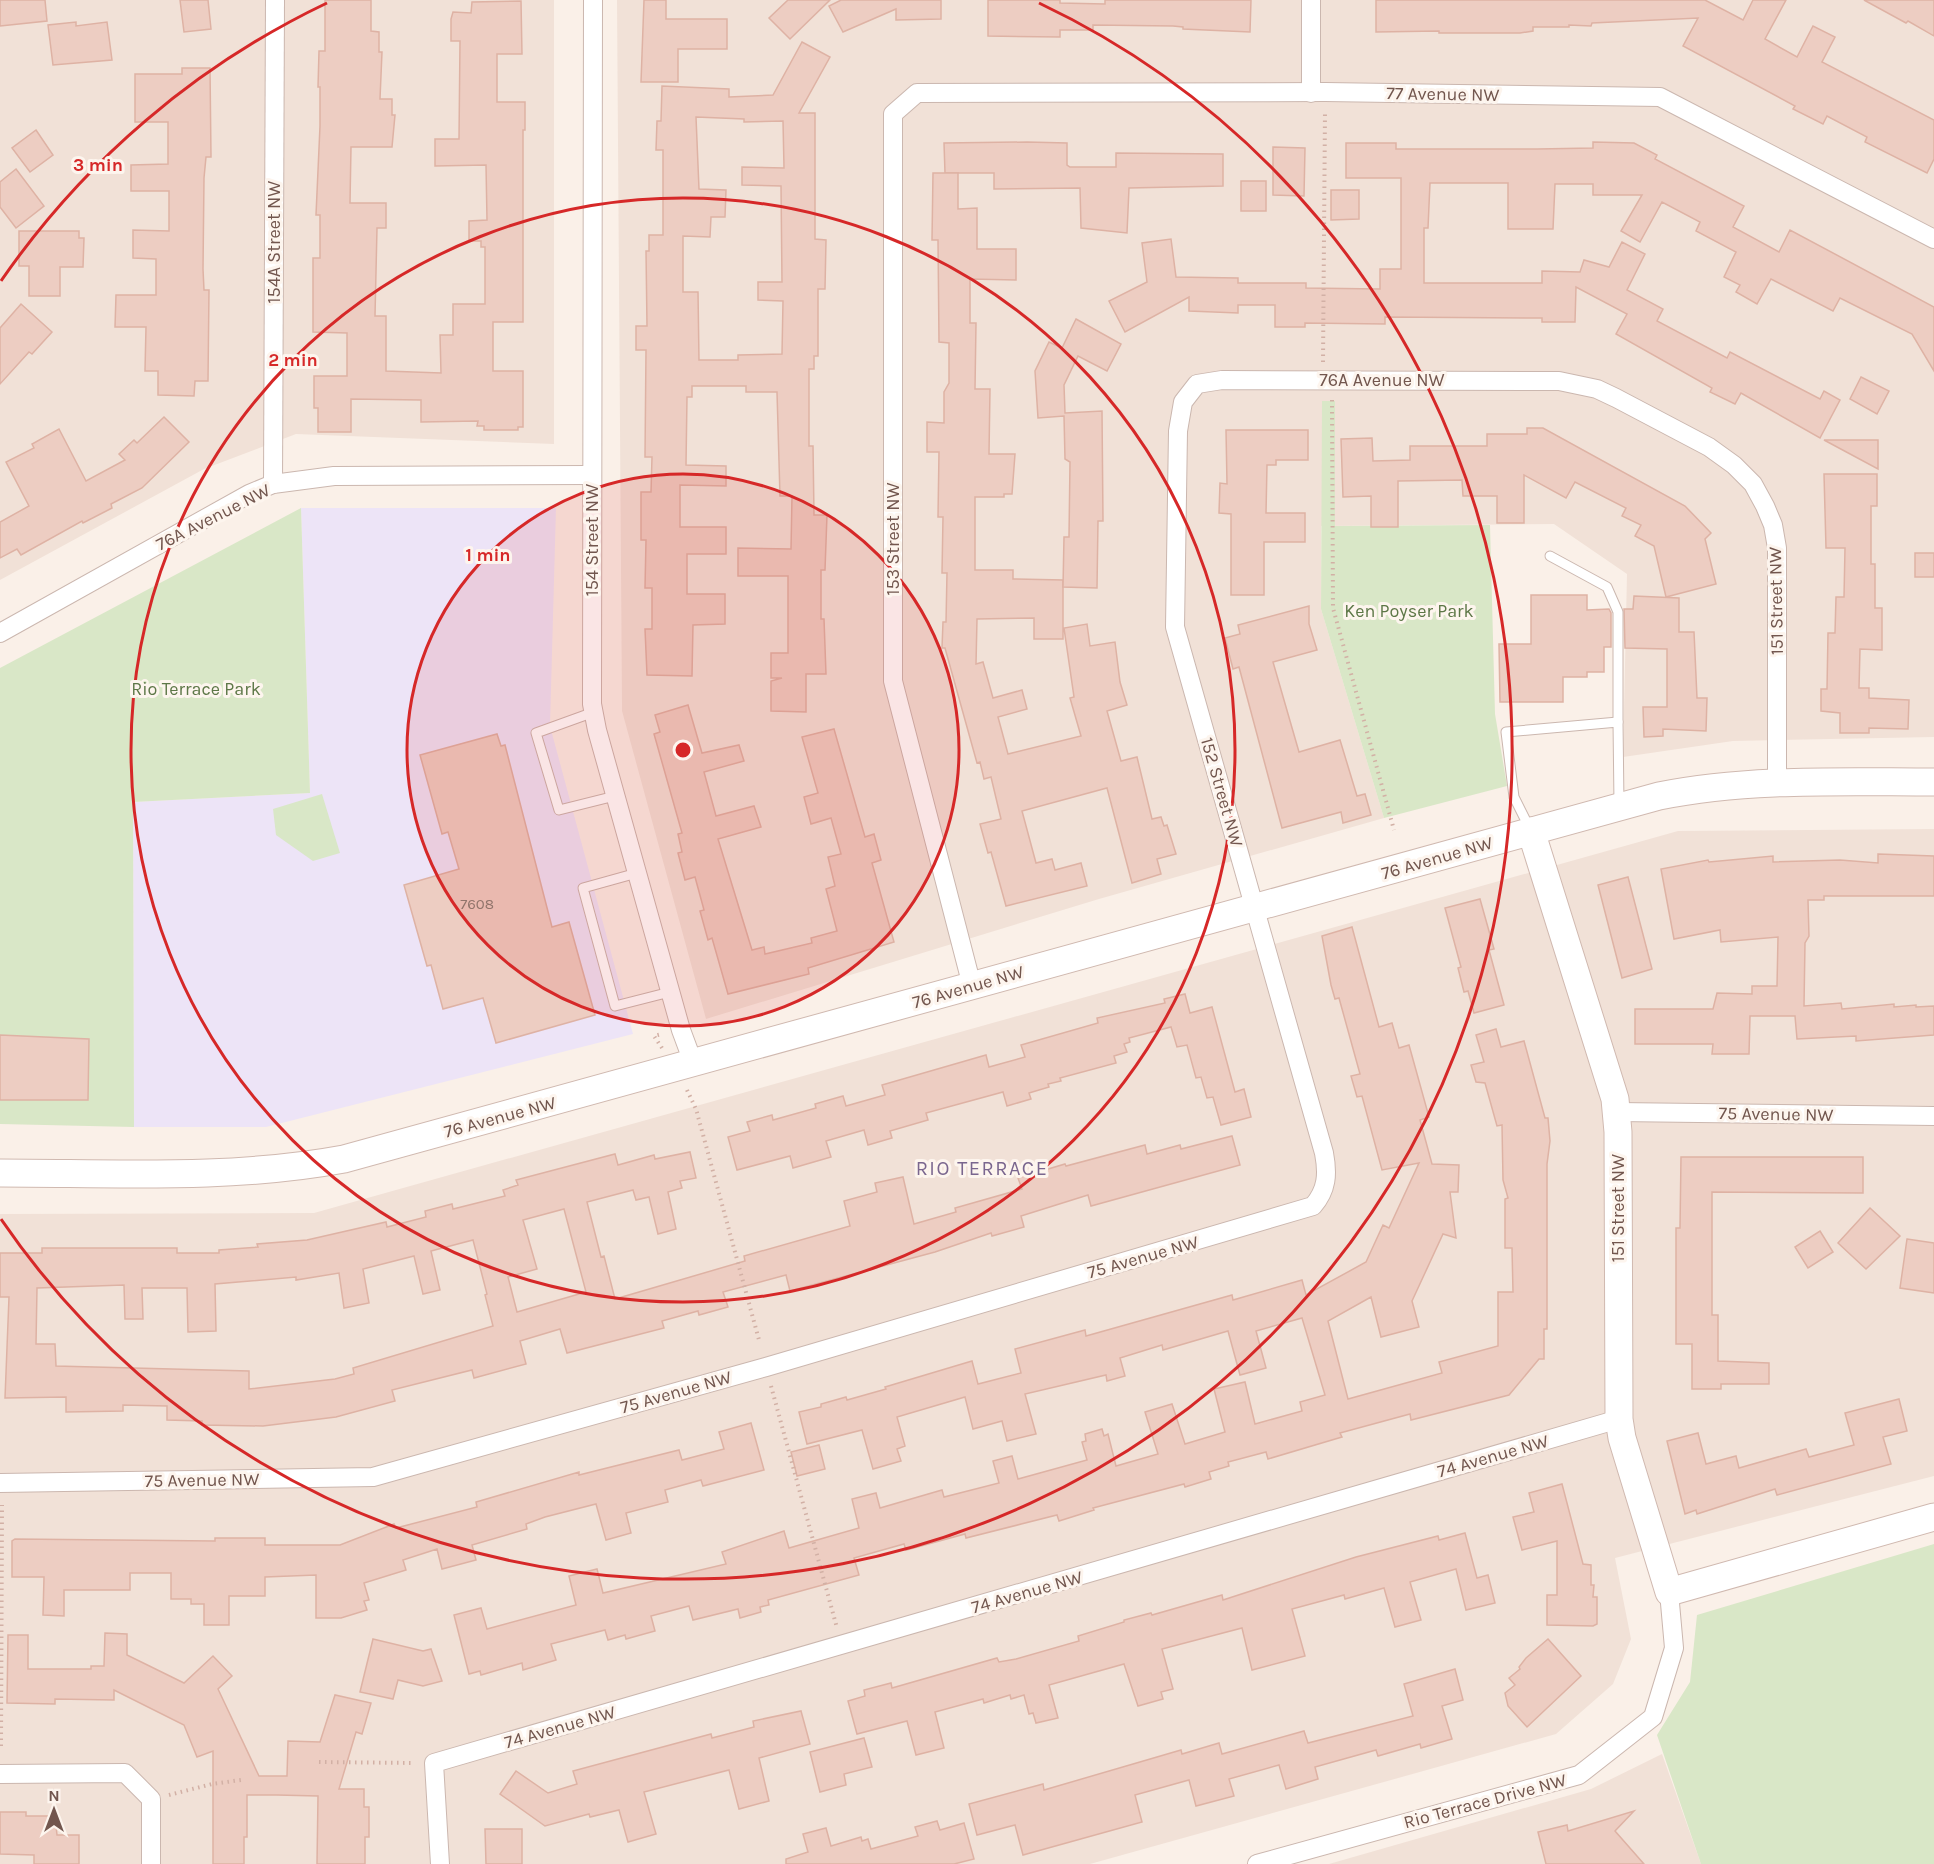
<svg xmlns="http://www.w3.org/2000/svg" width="1934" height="1864" font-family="Karla,sans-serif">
	<rect width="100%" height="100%" fill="#faf0e8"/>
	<g fill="#f1e1d7">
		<path d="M0,0h554v444l-258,-10 -92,35 -204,111z"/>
		<path d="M617,0h1317v737l-201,4 -110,16 4,-183 -73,-50 -233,2v83l63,209 -285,81 -393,120 -84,-308z"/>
		<path d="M1934,829v647l-319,82 16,81 -18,45 -57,50 -466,130h-1090v-650l314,-1 1364,-382z"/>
		<path d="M1662,1754l39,110h-372l262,-75z"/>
	</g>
	<path fill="#ede4f7" d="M301,508h255l-6,218 83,308 -367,93h-132l-1,-325 177,-9z"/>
	<g fill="#d9e7c7">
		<path d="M1322,401h13v125l155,-1 5,189 12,72 -123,32 -63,-209z"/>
		<path d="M301,508l9,285 -177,9 1,325 -134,-3v-456z"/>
		<path d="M322,794l18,59 -27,8 -37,-26 -3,-26z"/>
		<path d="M1934,1544v320h-233l-44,-129 33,-53 7,-67z"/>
	</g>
	<g fill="#edcdc2" stroke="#deb2a4" stroke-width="1.5" fill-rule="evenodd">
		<path d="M0,0h45l2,21 -47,5z"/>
		<path d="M180,0h28l3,29 -27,3z"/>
		<path d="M325,0h46v31l8,1v20h3l-2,47h12v16h3l-3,32h-41l-1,56h36v25h-9l-2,88h11v55l55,2 -1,-38h13v-31h32v-57h-4v-6h-12v-20l18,-1 -1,-55 -51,1v-27h24l1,-98h-9v-22l2,-7 18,1 1,-11 49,-1 1,53h-25v48h28v28h-2v192h-30v49h30v56h-5v3h-34v-4h-7l1,-5 -57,1v-22l-70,-1v33h-33v-24h-4v-32h33v-43l-34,-1v-74h7v-43h-4l4,-89v-39h-2l1,-36h6z"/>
		<path d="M644,0h22v19h61v30h-49v33h-37z"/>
		<path d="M788,0h42l-40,39 -21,-21z"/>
		<path d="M841,0h100v19l-45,1v-11l-53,23 -14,-26z"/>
		<path d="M988,0h72v3l45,1v-4h146l-1,32 -67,-3v-2l-10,-1 -80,-1v5h-33v7l-72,-1z"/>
		<path d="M1376,0h329l38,20 10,-20h33l-21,39 32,18 16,-31 22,11 -13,25 112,58v39l-7,14 -62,-31 2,-5 -40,-21 -4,8 -30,-15 2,-3 -112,-60 15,-28 -106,5 -1,3 -22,-1v2h-36v4l-13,2h-81v-2l-63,1z"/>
		<path d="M1864,0h70v36l-26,-15 -2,2z"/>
		<path d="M76,22v4l31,-4 5,38 -59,5 -5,-40z"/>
		<path d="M802,42l28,15 -31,56h16v126l11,1 -1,49h-7v67h-4v13h-5v77h4l1,69h13l-2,55h-4v49h3l2,55h-20v38l-35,-1v-30l11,-3h-11v-25h17v-77h-50v-28l53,1 1,-53h-12l-3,-104h-31v-6h-54v11h-5l-1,68 40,1v20l-46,-1v42h46v27h-39v40h38v30l-32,1 -1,51 -45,-1 -2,-46h7v-41h-7l1,-48h-5v-48h10l1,-35h-7l1,-107h-10v-24h11l-1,-75h3v-16h14v-85h-7l1,-29h4l1,-35 67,3v8l44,-2zM696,117l48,2v3l39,-1 1,47 -42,-1v18l39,1 1,96h-24v18l25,1 -1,53 -44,1v5h-39l-1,-68h-15v-56l27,1 1,-20h14l1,-27 -27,-1z"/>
		<path d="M182,68h28l1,89h-5l-2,21 -1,91 1,21h5l-1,91h-13l-1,15 -36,-1v-24h-13l1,-44h-31l1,-32h40v-36l-23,-1v-28l36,1v-40h-38v-26l37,-1v-42h-33v-48h47z"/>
		<path d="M36,130l17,25 -23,17 -18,-24z"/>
		<path d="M1027,142l40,1v22l3,2h46v-14l107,1v32l-94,2 -2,45 -46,-5 -1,-40 -86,1v-16h-49l-1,-30z"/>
		<path d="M1593,142l41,1 23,12 -2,4 89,47 -11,21 46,25 11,-22 144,77v64l-22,-37 -72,-36 -7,13 -62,-32 -14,25 -21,-12 4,-7 -16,-8 12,-25 -40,-21 4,-9 -38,-20 -22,40 -19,-11 21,-36h-49v-11h-38l-2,45h-45v-46h-78l-2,45h-4v55h118v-12l38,1 4,-12 25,7 13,-25 23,12 -18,36 36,19 -6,12 70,37 3,-6 90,47 4,-8 16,9 -20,38 -79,-45 -6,11 -25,-12 2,-4 -96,-54 11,-20 -51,-27 -1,35h-33v-4l-157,-1v7l-80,-1v4h-30v-22h-37v8l-49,-2v-14l-64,35 -16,-31 38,-19 -5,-39 29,-4 5,38 62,1v5h68v5l74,1v-20h21v-91h-55v-35h50v6h141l56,-1z"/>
		<path d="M1273,147l32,1 -1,48 -31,-1z"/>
		<path d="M16,169l28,37 -28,22 -16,-21v-25z"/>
		<path d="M933,173h25v36l19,-1v41h39v31l-46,-1v44h6l-1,66h15l-1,65h26l-3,40h-8v3h-29v73h38v9l50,1v59h-29v-21l-57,1 -1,45 7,-2 10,36 29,-8 5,19 -29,8 10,37 73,-18 -11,-38 4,-1 -10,-69 23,-4 3,22 25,-4 5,40 7,23 -20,6 14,50 16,-4 15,62 9,-2 3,9 3,-1 9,29 -19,5 4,15 -29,9 -25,-95 -85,23 14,52 16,-4 3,11 26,-7 6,23 -81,20 -15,-54 -3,1 -8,-29 21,-5 -10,-42 -7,2 -4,-17 -3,1 -32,-115h-3l1,-26h3l1,-49h-5l1,-56h-5l1,-65h-12v-30l17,1v-31l5,-9v-40l-10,-1 -1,-102h-6z"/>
		<rect x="1241" y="181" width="25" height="30"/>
		<path d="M1331,190h28v29l-28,1z"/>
		<path d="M19,231h60v7h5l-1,29h-23v29h-31v-30h-10z"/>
		<path d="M21,304l31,28 -20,22 -3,-2 -29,32v-56z"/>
		<path d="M1076,319l45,25 -14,27 -29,-15 -14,29 1,28 37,-2 1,110h-5l-1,67 -34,-1 1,-50h5l1,-75 -5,-3 -1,-43 -26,2 -3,-47 14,-29 13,6z"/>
		<path d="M1861,377l28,14 -12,23 -27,-15z"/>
		<path d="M164,417l25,25 -47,46 -31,16 1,4 -29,15 -1,-2 -61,34 -4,-6 -17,9v-36l29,-16 -23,-44 28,-14 -2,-4 27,-15 27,52 39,-21 -6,-6 15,-14 3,3z"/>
		<path d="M1527,428h16l142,78 26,27 -6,6 11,45 -50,13 -12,-51 -19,-10 6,-11 -19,-9 4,-8 -51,-26 -9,16 -42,-23v48h-27v-27h-34l-1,-16 -64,1v46h-27v-31l-28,1 -2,-58 31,-1 1,23 37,-1v-14h77v-12h40z"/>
		<path d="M1226,430h82v30h-32v5h-9l-1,48h39v29h-41v53h-33v-81l-12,-1 1,-30 7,1z"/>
		<path d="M1824,440h54v29z"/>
		<path d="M1824,474h53v32h-6v58h4v44h7v42l-22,-1 -1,39h10v10l40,2 -1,29 -39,-1v5h-29v-20l-19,-2v-22h6l1,-56h7l1,-36h8l1,-49h-19z"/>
		<rect x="1915" y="553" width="19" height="24"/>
		<path d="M1531,595h56v15l22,-1 2,4v34h-7v25h-17v5h-24v25h-63l-1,-58h32z"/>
		<path d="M1634,596l45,2v34h15l3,66h10l-1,33 -43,-2v7l-19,1 -1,-30h24v-58l-42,-1 -1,-39h9z"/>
		<path d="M1309,606v18l8,26 -44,12 26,90 41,-12 17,56 8,-2 6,21 -28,8 -2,-11 -59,16 -43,-161 -6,2 -8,-31 15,-4 -2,-9z"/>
		<path d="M688,705l14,48 37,-8 5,16 -40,11 12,44 38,-10 7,21 -43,12 34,111 12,-3 1,7 47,-11 -1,-5 26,-7 -11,-42 9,-3 -7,-29 13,-3 -10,-36 -20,6 -7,-27 14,-4 -16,-56 32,-8 31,108 9,-3 7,26 -9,3 22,79 -86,26 1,6 -81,20 -16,-56 -4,2 -8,-29 4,-1 -9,-33 -10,3 -7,-27 4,-1 -4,-18 4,-1 -28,-99 6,-2 -5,-17z"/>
		<path d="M497,734l4,12 4,-1 47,182 17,-5 26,93 -99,28 -13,-45 -40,11 -12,-44 -4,1 -23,-81 55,-16 -11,-37 -6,2 -22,-79z"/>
		<path d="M1878,854l56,2v40h-110v4h-16l1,36 -4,7 -1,63 37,-3 1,6 52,-5v3l22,-2v2l18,-1v29l-78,6v-5l-59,3 -2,-23h-45l-1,38h-37l1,-10h-78v-35h78l4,-16 35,1v-8h25l1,-49 -57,5 -1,-12 -46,9 -13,-70 47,-9 1,2 64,-6v6l67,-2 38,3z"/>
		<path d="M1628,877l24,92 -30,9 -24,-93z"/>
		<path d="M1480,899l14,50 -5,1 15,55 -30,8 -6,-22 -4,1 -6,-24 3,-1 -16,-59z"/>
		<path d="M1352,927l27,100 13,-4 7,25 10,-3 20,72 -9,3 12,44 27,1 -1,27h-8l6,46 -13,-4 -31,67 7,26 -38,10 -10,-40 -43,24 20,78 94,-26 -3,-11 59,-16v-54h15l-1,-44h-7v-49l3,-1 -5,-18 -1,-55 -5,1 -12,-43 -9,-1 -5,-17 13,-3 -8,-27 20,-6 5,18 23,-6 21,77h3l2,23 -3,23v165h-3v30h-5l-30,36 -98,25 -1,-6 -70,19 2,4 -74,22 -2,-7 -38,10 1,4 -20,6 2,7 -26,8 -1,-3 -91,24 1,2 -35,11 -2,-6 -91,23 -1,-4 -59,16 -2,-6 -50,14 5,17 -91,25 1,5 -9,2 1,5 -21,6 -2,-9 -45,11 -4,-14 -38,10 4,15 -29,8 -1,-4 -17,5 -3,-10 -54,14 5,16 -33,10 -1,-7 -41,12 -1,-4 -11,3 -15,-59 27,-7 6,21 89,-24 -7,-29 28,-7 6,24 123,-29 -4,-12 62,-21 5,17 70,-20 -7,-29 24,-6 4,15 62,-18 2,7 55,-14 -6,-22 19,-5 6,23 69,-19 -5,-18 4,-1 -1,-7 17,-5 2,7 4,-2 8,32 42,-12 -13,-42 27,-8 13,40 40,-12 -11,-43 31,-7 10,42 47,-13 -2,-9 25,-7 -23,-77 -46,13 10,37 -26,7 -12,-44 -65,19 -1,-5 -42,13 5,18 -18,5 -1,-6 -81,19 11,40 -29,7 -5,-20 -29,8 -8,-32 -68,20 8,29 -8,3 4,12 -28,8 -11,-39 -55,14 -8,-32 22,-5v-3l25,-7 1,3 39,-11 -1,-2 87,-26 6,23 43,-11 -6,-24 70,-19 1,6 146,-41 1,5 69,-20 4,15 60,-33 17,-37 6,3 30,-65 -37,7 -20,-74 -5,1 -6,-21 9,-2 -21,-76 -4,1 -4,-14 -9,-49z"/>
		<path d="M1185,994l5,19 22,-6 23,85 9,-3 7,28 -30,8 -8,-28 -6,1 -6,-21 -5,1 -9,-33 -10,2 -6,-20 -42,11 1,4 -6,2 3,8 -13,4 2,7 -56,15 1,3 -13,3 1,3 -20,6 2,6 -24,7 -4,-14 -77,21 2,7 -38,11 2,7 -24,7 -4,-15 -38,11 5,16 -38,11 -3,-12 -53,14 -9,-33 22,-6 -3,-9 25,-7 1,5 43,-12 -1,-4 28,-8 3,10 39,-11 -3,-10 104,-30 3,12 36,-10 -4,-12 77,-22 -1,-5 68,-15 -1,-4z"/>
		<path d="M0,1035l89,4 -1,61h-88z"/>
		<path d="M1232,1136l8,29 -149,41 -3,-11 -67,21 3,11 -32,9 -1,-3 -56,19 -145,39 -4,-16 -63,17 5,15 -29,8 -1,-4 -36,10 2,7 -97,25 -7,-24 -40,12 6,23 -52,14 -2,-8 -80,20 3,11 -59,16 -73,9 -61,-1v-4l-35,-1v-14l-44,-1v6l-57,1v-15l-61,1 4,-101h-9v-44h42v-5h135v5h42v-3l39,-3 -1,-3 50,-4 79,-18 1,5 39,-10 -1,-6 27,-7 1,5 52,-13 -2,-6 15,-5 -2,-5 99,-26 3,11 36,-10 1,4 35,-7 6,26 -16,3 2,7 -14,4 8,37 -18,5 -9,-37 -13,3 -3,-10 -46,12 14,55 3,-1 11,43 130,-38 -1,-5 106,-30 -6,-25 33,-9 -2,-9 28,-6 11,47 42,-12 -1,-4 67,-19 -4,-11 47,-14 1,2 79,-21 2,9 33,-9 1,4zM564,1209l22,83 -69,20 -9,-35 29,-8 -14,-49zM473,1240l14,54 -2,1 8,31 -140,42 1,6 -19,5 -86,10v-18l-193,-5 -1,-22h-19l1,-56 87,-3 1,34h18l-1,-31h45l1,44 28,-1 -1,-47 81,-7v3l43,-7 5,35 25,-5 -6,-34 51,-13 9,38 17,-4 -9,-39z"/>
		<path d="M1681,1157h182v36l-151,-1v123h6v46l51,2v21h-48v5h-29v-45h-16v-116h4z"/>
		<path d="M1870,1208l30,28 -34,33 -28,-26z"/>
		<path d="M1820,1231l13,21 -25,16 -13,-21z"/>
		<path d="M1907,1239l27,4v50l-34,-5z"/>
		<path d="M1899,1399l8,32 -24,6 8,27 -114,31 -2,-6 -78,25 -1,-4 -11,4 -18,-73 31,-8 8,31 30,-8 3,12 67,-19 3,8 45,-12 -9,-32z"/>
		<path d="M751,1423l13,47 -61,16 -2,-6 -36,10 3,12 -42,11 5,20 -25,7 -10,-36 -51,13 -19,7 1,5 -55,16 4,15 -34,9 -5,-20 -34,11 3,10 -42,13 5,17 -5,1 3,9 -26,8h-25v-43l-51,2v19h-36v29h-25v-21h-13v-5h-20v-26h-41v17h-66v26l-21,-1 1,-38h-32v-36l3,-2 200,2v-3h50v7h75l54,-21 2,4 81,-21 -1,-5 103,-30v3l100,-25 3,10 42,-11 -5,-17z"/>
		<path d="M819,1445l6,24 -28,7 -6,-24z"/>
		<path d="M1562,1484l21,80 8,1v20h3l-1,12h4v27l-4,2 -46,-1v-30h10v-54l-35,9 -9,-33 21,-5 -5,-19z"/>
		<path d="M1465,1533l12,45 11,-3 7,28 -29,7 -10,-41 -46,13 11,38 -26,7 -11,-39 -39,11 -1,-4 -52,14 13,47 -53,14 -10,-42 -80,21 11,40 -12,3 2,7 -25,7 -14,-42 -75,21 9,33 -22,5 -3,-10 -4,1 -5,-19 -13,4 -1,-4 -26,8 -1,-4 -48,13 9,36 -28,7 -9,-34 -50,13 -9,-33 17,-5 -1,-6 27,-7 1,5 105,-30 2,4 17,-3 63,-18 -1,-5 46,-14v-2l27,-7 1,2 70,-20 1,5 133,-43 82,-21 1,4z"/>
		<path d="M105,1633l22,1v21l57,28 29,-27 19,20 -14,13 41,87h28l1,-35 32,1 15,-47 36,8 -9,31 -6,-2 -17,57h25v18h5v30h-4v27h-48l1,-68 -41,-1h-30v42h-3v27h-31v-113l-16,6 -13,-32 -70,-35v10l-59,-1v5l-48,-1 1,-68h20v34h63v-3h13z"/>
		<path d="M373,1639l50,12 8,-2 11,32 -19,5 -25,-6 -5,19 -33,-7z"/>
		<path d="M1548,1639l33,37 -54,51 -19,-21 -3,-13 10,-8 -6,-7 11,-9 -1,-2 7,-9z"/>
		<path d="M1455,1669l8,31 -21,6 10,33 -31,9 -1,-4 -42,12 -2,-6 -61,17 3,12 -32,10 -7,-24 -50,14 5,17 -38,10 -7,-26 -54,15 7,27 -119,33 -8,-30 -38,10 -8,-31 74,-20 1,6 137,-40 1,4 37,-11 3,11 82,-23 4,12 105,-27 -9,-32z"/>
		<path d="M801,1711l9,33 -51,14 10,43 -30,8 -10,-39 -85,22 12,42 -28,8 -9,-32 -29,7 -1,-3 -44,12 -45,-32 16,-23 32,22 29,-9 -4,-13 138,-37 1,4 42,-11 -1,-6z"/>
		<path d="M864,1738l8,29 -28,7 2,11 -26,7 -10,-40z"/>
		<path d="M1634,1811l-19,20 29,33h-98l-8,-32 29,-7 1,6z"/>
		<path d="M0,1812h26v4h29l2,19h22v29h-45v-9l-34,-1z"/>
		<path d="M937,1821l3,9 24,-7 10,36 -20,5h-168v-5l22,-7 -5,-18 23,-6 5,18 30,-9 1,4 6,-2 3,10 47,-13 -3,-9z"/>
		<path d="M485,1829h37v35h-36z"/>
	</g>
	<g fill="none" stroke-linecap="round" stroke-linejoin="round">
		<g stroke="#cbb7af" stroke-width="11">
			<g id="lane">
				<path d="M1550,556l57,31 11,25v110"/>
				<path d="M594,712l-58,21 23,77 56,-14"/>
				<path d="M1530,829l-16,-32 -8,-65 112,-10 1,82"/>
				<path d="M637,873l-54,15 32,118 55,-14"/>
			</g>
		</g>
		<g stroke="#cbb7af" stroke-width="20">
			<g id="street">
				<path d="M593,0l-1,704 5,26 84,300 13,35"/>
				<path d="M1311,0v93"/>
				<path d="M273,484l2,-484"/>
				<path d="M0,633l249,-139 24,-10 61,-8 258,-1"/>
				<path d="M972,986l-79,-305v-567l24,-21 408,-1 335,5 274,142"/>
				<path d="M1617,1112l317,4"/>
				<path d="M0,1483l373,-6 393,-110 547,-161c14,-16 15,-32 11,-53l-149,-526 3,-196 5,-29 14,-18 25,-4 337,1 38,8 19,9 93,49 25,18 19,19 12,22 8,19 4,23v234"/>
				<path d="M0,1774l125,-1 26,26v65"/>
				<path d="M440,1864l-6,-101 1185,-344"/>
				<path d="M1257,1864l322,-89 74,-58 21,-69 -5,-56"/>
			</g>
		</g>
		<g stroke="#d0b9b0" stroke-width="29">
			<g id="secondary">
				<path d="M1531,831l84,268 3,33 1,287 3,19 47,154 265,-75"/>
				<path d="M0,1173c115,0 231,7 344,-14l1315,-363c90,-18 183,-14 275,-14"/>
			</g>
		</g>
		<g stroke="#d2b0a5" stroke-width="4" stroke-dasharray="1.5 4.5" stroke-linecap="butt">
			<path d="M1323,362l2,-251"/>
			<path d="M1332,400l1,208 61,222"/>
			<path d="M662,1048l-8,-12 8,-2"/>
			<path d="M687,1090l9,19 63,231"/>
			<path d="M771,1386l66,242"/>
			<path d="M1,1746l1,-241"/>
			<path d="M319,1762l96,1"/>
			<path d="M169,1795l43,-11 29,-4"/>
		</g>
		<use href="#lane" stroke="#fff" stroke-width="9"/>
		<use href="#street" stroke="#fff" stroke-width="18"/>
		<use href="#secondary" stroke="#fff" stroke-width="27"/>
	</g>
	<circle cx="683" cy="750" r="276" fill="#d62828" fill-opacity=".12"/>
	<g fill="none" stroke="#d62828" stroke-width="3">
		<circle cx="683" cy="750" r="276"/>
		<circle cx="683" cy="750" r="552"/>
		<path d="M1 281A828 828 0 0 1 327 3M1039 3A828 828 0 1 1 1 1219"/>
	</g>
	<g text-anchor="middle" stroke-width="6" stroke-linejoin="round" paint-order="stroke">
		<g font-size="15" fill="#91746b">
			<text x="477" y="909">7608</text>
		</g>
		<g font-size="18" fill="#72564e" stroke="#fdf5ee">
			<text transform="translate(1443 94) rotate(1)" y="6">77 Avenue NW</text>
			<text transform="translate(274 242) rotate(-90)" y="6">154A Street NW</text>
			<text x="1382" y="386">76A Avenue NW</text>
			<text transform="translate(213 517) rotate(-27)" y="6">76A Avenue NW</text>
			<text transform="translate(893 539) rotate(-90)" y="6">153 Street NW</text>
			<text transform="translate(592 540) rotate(-90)" y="6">154 Street NW</text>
			<text transform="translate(1776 601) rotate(-91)" y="6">151 Street NW</text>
			<text transform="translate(1222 792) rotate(74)" y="6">152 Street NW</text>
			<text transform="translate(1437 858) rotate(-16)" y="6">76 Avenue NW</text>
			<text transform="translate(968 987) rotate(-16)" y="6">76 Avenue NW</text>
			<text transform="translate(1776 1114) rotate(1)" y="6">75 Avenue NW</text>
			<text transform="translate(500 1117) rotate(-15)" y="6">76 Avenue NW</text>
			<text transform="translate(1618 1208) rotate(-90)" y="6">151 Street NW</text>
			<text transform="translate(1143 1257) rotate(-16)" y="6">75 Avenue NW</text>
			<text transform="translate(676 1392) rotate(-16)" y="6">75 Avenue NW</text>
			<text transform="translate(1493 1456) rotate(-16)" y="6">74 Avenue NW</text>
			<text transform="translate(202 1480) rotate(-1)" y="6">75 Avenue NW</text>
			<text transform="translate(1027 1592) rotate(-16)" y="6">74 Avenue NW</text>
			<text transform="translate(560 1727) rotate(-16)" y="6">74 Avenue NW</text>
			<text transform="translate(1485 1801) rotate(-15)" y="6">Rio Terrace Drive NW</text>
		</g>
		<g font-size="18" fill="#5d7747" stroke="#fdf5ee">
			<text x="1409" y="617">Ken Poyser Park</text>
			<text x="196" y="695">Rio Terrace Park</text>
		</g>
		<g font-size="20" letter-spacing="1.5" fill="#7a668e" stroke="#fdf5ee">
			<text x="982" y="1175">RIO TERRACE</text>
		</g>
	</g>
	<circle cx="683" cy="750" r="9" fill="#d62828" stroke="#fdf5ee" stroke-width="3"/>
	<g font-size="18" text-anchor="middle" font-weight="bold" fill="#d62828" stroke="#fdf5ee" stroke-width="6" stroke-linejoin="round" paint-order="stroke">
		<text x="98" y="171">3 min</text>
		<text x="293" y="366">2 min</text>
		<text x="488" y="561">1 min</text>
	</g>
	<g transform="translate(54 1810)" stroke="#fdf5ee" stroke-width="4.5" paint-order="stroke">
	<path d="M0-4.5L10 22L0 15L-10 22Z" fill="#72564e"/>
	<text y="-9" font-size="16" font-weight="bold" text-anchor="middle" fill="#72564e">N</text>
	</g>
</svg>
